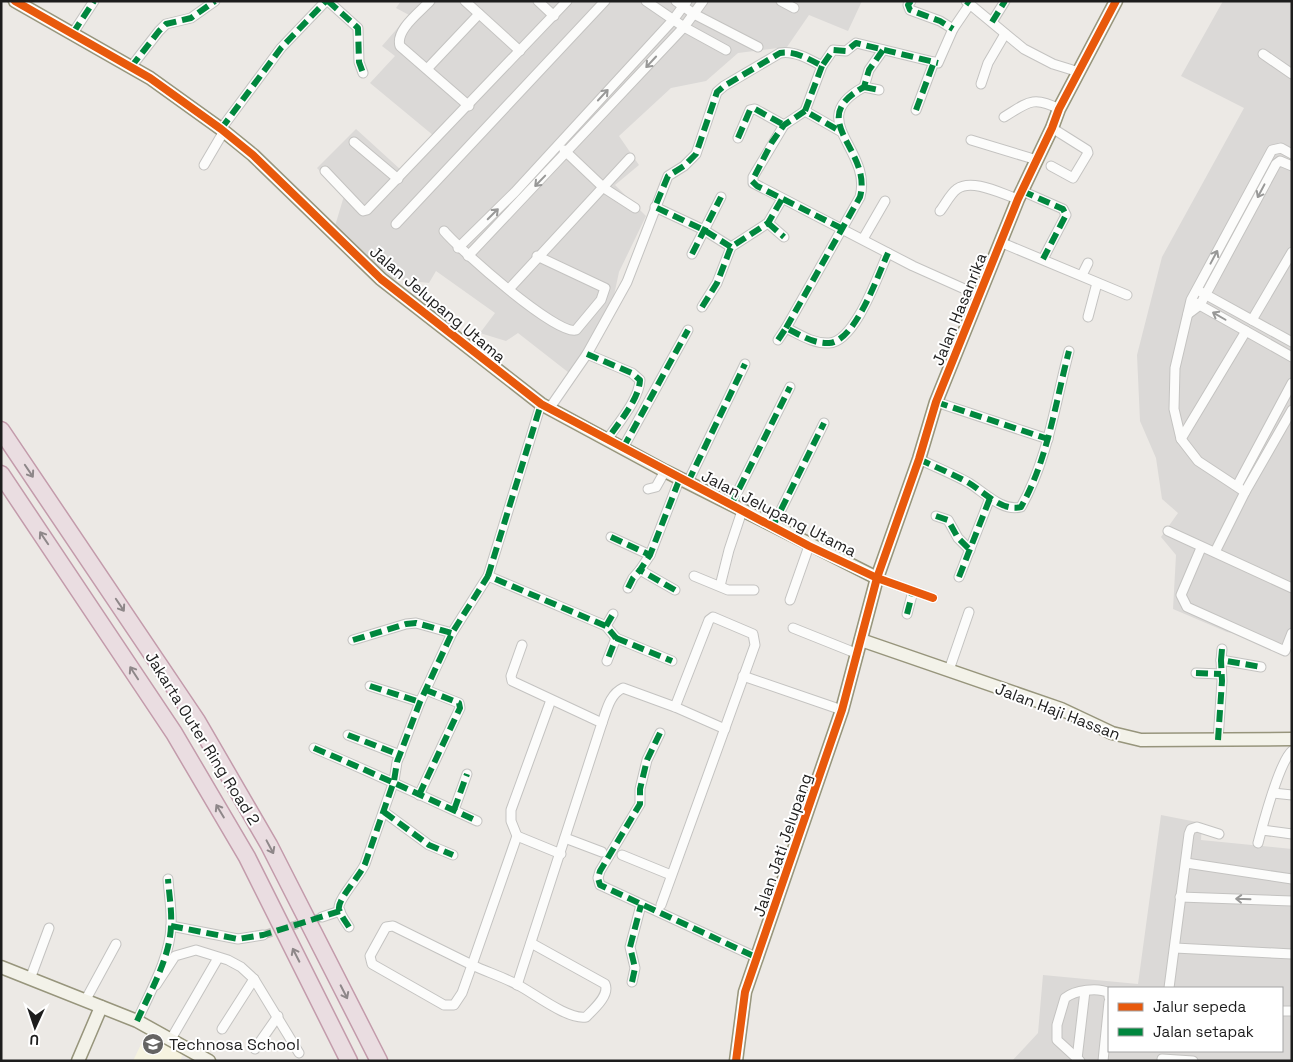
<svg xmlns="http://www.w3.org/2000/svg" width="1293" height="1062" font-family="'Space Grotesk',sans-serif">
	<rect width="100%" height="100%" fill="#ece9e5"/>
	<g fill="#dbd9d7" fill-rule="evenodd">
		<path d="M401,1h461l-14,30 -39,-16 -22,32 -49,6 -32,28 -35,7 -52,48 20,29 -24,20 31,31 -27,56 -6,28 -40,76 -55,-43 -12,8 -26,-8 15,-20 -59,-42 -7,12 -42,-5 -52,-52 9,-30 -27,-28 39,-39 45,41 33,-34 -64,-53 25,-27 -13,-10 27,-31 -13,-7z"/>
		<path d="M1223,1h69v639l-2,5 -63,-13 -54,-23 3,-54 -15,-18 17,-24 -16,-14 -6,-41 -16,-37 -3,-66 25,-98 82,-149 -63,-32z"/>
		<path d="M1161,815l41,8 -1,17 91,9v212h-280l26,-28 5,-58 95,9zM1109,988h173v63h-173z"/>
	</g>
	<path fill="#f6f3e0" d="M146,1034l37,20 -3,7h-47z"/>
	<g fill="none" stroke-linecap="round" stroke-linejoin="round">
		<path stroke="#c3c0bd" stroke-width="9" stroke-dasharray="9 4.5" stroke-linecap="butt" d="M263,935l59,-18"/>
		<g stroke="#c4c3c1" stroke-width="11">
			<g id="street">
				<path d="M328,1l30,27 1,34 4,11"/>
				<path d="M430,1c-10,11 -35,29 -30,45l69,60"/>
				<path d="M465,1l55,50"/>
				<path d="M538,1l16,15"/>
				<path d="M646,1l38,26 42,23"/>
				<path d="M676,1l18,13 64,33"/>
				<path d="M781,1l13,7"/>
				<path d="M911,1l-3,4 2,5 30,11 13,8"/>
				<path d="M966,1l58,48 29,15 26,8"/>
				<path d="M992,22l13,-21"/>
				<path d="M73,33l21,-32"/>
				<path d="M1263,54l29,20"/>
				<path d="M822,66l-17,45 35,20"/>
				<path d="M131,67l28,-36 7,-7 25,-6 24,-17"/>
				<path d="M427,69l52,-55"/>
				<path d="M981,84l7,-21 17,-29"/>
				<path d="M864,87l15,3"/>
				<path d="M916,110l18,-48"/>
				<path d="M805,111l-21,14 -31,52v6l160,83 65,29"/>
				<path d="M1004,117c23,-14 29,-22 55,-8"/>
				<path d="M221,129l60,-81 45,-47"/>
				<path d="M738,138l12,-28 5,-1 29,16"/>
				<path d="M971,140l66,20"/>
				<path d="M354,142l44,37"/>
				<path d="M564,150l40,38 31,20"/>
				<path d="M204,165l20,-34"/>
				<path d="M1051,166l22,12 15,-25 -1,-3 -35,-22"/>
				<path d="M325,171l38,40 4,-1 200,-209"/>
				<path d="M1022,191l41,18 3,6 -23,44"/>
				<path d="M655,207l49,23 27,17"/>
				<path d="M940,211c5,-6 10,-17 17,-22 15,-11 45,5 61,10"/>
				<path d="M768,223l16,14"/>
				<path d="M396,224l209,-223"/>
				<path d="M444,231c15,18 113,105 132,99l25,-30 4,-12 -68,-32"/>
				<path d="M863,239l22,-38"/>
				<path d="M1000,242l127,53"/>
				<path d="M458,248l57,-56 158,-172 14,-19"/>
				<path d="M692,254l29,-57"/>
				<path d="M468,256l216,-229 19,-26"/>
				<path d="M1082,275l6,-12"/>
				<path d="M510,288l120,-130"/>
				<path d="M1201,292l91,50"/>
				<path d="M1196,303l96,54"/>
				<path d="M702,307l15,-24 14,-36 37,-24 14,-24"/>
				<path d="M1188,314l12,-9 76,-141 4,-3 12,5"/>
				<path d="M1088,317l9,-34"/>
				<path d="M1252,320l40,-68"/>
				<path d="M786,328l74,-131c13,-48 -57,-77 4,-110l5,-17 14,-20"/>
				<path d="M778,340l8,-12c13,6 27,16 43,15 26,-1 49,-68 59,-90"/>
				<path d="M587,354l45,19 8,7c-1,20 -22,43 -33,60"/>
				<path d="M936,402l112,37"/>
				<path d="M549,409l38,-55 40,-72 41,-106 16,-10 12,-12 21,-62 7,-6 56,-33c14,-3 31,7 42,13l11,-16 13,1 10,-8 82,20 15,-34 17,-25"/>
				<path d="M1181,439l65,-108"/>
				<path d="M623,448l65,-118"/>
				<path d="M919,459c16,8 34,15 50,24 15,9 33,29 52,24 27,-48 34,-103 48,-156"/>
				<path d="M688,482l57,-118"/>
				<path d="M1237,486l55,-103"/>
				<path d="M648,489l8,-2 9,-16"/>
				<path d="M1245,492l-47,-31 -17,-22 -7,-30 1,-41 16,-68 81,-150 9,-2 11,6"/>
				<path d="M731,505l59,-118"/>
				<path d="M936,516l12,4 10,18 12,12"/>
				<path d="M773,526l51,-103"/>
				<path d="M1168,531l124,57"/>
				<path d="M611,537l39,18"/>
				<path d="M1201,548l-20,47 6,12 98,44 7,-18"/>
				<path d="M1215,552l30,-60 47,-82"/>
				<path d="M488,576l53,-172"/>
				<path d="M694,576l34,14h26"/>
				<path d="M959,577l31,-79"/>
				<path d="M877,578l56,20"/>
				<path d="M720,586l9,-36 13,-39"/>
				<path d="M628,588l5,-10 7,-8"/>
				<path d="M675,590l-35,-20 10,-15 30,-77"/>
				<path d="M790,600l19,-54"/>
				<path d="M907,614l6,-23"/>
				<path d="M606,626l7,-12"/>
				<path d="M793,628l65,26"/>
				<path d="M616,638l56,23"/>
				<path d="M353,640l53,-16 10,-1 36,10"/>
				<path d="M1222,649l-1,11 40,7"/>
				<path d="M949,670l20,-58"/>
				<path d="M1196,673l25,1"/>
				<path d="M743,676l99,34"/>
				<path d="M370,686l50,16"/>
				<path d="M602,723c5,-14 8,-29 21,-35l52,19 50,22"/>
				<path d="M660,733l-13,27 -7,29v15l-40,67 -2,7 2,7 158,73"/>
				<path d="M348,735l52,20"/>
				<path d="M1218,740l4,-59 -1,-21"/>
				<path d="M314,748c55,23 109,48 163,73"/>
				<path d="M1273,793l19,2"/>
				<path d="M419,795l41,-87 -1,-5 -33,-13"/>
				<path d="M454,810l13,-36"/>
				<path d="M384,812l45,33 24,10"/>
				<path d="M1262,830l30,4"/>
				<path d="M517,836l44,18"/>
				<path d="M565,838l37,14"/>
				<path d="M1258,843c5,-19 21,-81 34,-92"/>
				<path d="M622,855l49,20"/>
				<path d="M1186,863l106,16"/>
				<path d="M1180,897l112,4"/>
				<path d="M661,905l94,-260 -2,-11 -40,-17 -4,3 -34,87"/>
				<path d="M322,917l18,-6"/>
				<path d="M171,926l67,13 25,-4"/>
				<path d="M393,926l79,39 -10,28 -8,12h-10l-72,-41 -2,-8 16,-29z"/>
				<path d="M349,927c-3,-5 -8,-11 -10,-18 -2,-9 21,-33 26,-45l29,-83 3,-19 23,-60 32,-69 36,-57 118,50 10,12 -9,23"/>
				<path d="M531,943l74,41c5,11 -11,25 -19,33 -18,3 -51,-23 -68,-32 -15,-8 -31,-13 -46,-20l45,-129 -6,-15v-11l40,-110"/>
				<path d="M1175,948l117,6"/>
				<path d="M30,979l19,-51"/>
				<path d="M632,982l3,-14 -5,-21 11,-42"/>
				<path d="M156,985l19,-29 21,-6 32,10 13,7 13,12 45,74"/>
				<path d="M517,985l85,-262 -90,-42 -1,-5 11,-31"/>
				<path d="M1169,988l20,-154 2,-5 6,-2 22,7"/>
				<path d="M85,1001l31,-57"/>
				<path d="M1282,1011h10"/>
				<path d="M137,1021c13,-29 33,-63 34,-95 1,-16 -2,-32 -3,-47"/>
				<path d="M222,1029l32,-50"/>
				<path d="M171,1039l47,-81"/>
				<path d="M255,1049l23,-33"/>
				<path d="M1077,1059l8,-68"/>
				<path d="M1162,1059l31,2"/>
				<path d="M1080,1061l-23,-21v-15l8,-27c10,-8 33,-11 44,-5v4"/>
				<path d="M1103,1061l6,-59"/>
			</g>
		</g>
		<g stroke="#97957c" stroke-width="15">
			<g id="secondary">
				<path d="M15,1l135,77 71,51 32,26 128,124 160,125 124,67 212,107"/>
				<path d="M861,640l200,69 51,24 29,7 151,-1"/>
				<path d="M1,967l136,54 72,40"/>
				<path d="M78,1061l23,-54"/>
				<path d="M736,1061l9,-69 97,-282 35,-132 42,-119 17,-57 82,-203 34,-71 7,-19 57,-108"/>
			</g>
		</g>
		<g stroke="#c39bab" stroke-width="19">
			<g id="highway">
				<path d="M1,430l196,291 72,124 110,216"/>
				<path d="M1,474l173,259 73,124 102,204"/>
			</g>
		</g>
		<use href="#street" stroke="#fcfcfb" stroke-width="9"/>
		<use href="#secondary" stroke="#f3f2e9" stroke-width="12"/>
		<use href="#highway" stroke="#eadde1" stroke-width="16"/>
		<g stroke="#00873e" stroke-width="6" stroke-dasharray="12 6" stroke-linecap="butt">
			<path d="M328,1l30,27 1,34 4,11"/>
			<path d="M911,1l-3,4 2,5 30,11 13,8"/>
			<path d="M966,1l4,3"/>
			<path d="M992,22l13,-21"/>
			<path d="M73,33l21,-32"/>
			<path d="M822,66l-17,45 35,20"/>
			<path d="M131,67l28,-36 7,-7 25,-6 24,-17"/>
			<path d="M864,87l15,3"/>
			<path d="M916,110l18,-48"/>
			<path d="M805,111l-21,14 -12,17 -20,39 5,5 86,43"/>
			<path d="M221,129l60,-81 45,-47"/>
			<path d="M738,138l12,-28 5,-1 29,16"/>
			<path d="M1022,191l41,18 3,6 -23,44"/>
			<path d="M768,223l16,14"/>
			<path d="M731,247l-27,-17 -49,-23 13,-31 16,-10 12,-12 21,-62 7,-6 56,-33c14,-3 31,7 42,13l11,-16 13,1 10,-8 82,20"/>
			<path d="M692,254l29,-57"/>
			<path d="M702,307l15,-24 14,-36 37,-24 14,-24"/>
			<path d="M786,328l74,-131c13,-48 -57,-77 4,-110l5,-17 14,-20"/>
			<path d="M778,340l8,-12c13,6 27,16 43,15 26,-1 49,-68 59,-90"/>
			<path d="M587,354l45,19 8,7c-1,20 -22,43 -33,60"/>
			<path d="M936,402l112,37"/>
			<path d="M623,448l65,-118"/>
			<path d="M919,459c16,8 34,15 50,24 15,9 33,29 52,24 27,-48 34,-103 48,-156"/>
			<path d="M688,482l57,-118"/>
			<path d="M731,505l59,-118"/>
			<path d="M936,516l12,4 10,18 12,12"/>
			<path d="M773,526l51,-103"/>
			<path d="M611,537l39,18"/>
			<path d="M488,576l53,-172"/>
			<path d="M959,577l31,-79"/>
			<path d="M628,588l5,-10 7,-8"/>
			<path d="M675,590l-35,-20 10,-15 30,-77"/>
			<path d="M907,614l6,-23"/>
			<path d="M606,626l7,-12"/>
			<path d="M616,638l56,23"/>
			<path d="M353,640l53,-16 10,-1 36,10"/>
			<path d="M1222,649l-1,11 40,7"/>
			<path d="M1196,673l25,1"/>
			<path d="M370,686l50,16"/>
			<path d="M660,733l-13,27 -7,29v15l-40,67 -2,7 2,7 158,73"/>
			<path d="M348,735l52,20"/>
			<path d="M1218,740l4,-59 -1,-21"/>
			<path d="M314,748c55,23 109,48 163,73"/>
			<path d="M419,795l41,-87 -1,-5 -33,-13"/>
			<path d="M454,810l13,-36"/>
			<path d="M384,812l45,33 24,10"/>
			<path d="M171,926l67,13 25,-4 77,-24"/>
			<path d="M349,927c-3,-5 -8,-11 -10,-18 -2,-9 21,-33 26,-45l29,-83 3,-19 23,-60 32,-69 36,-57 118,50 10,12 -9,23"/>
			<path d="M632,982l3,-14 -5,-21 11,-42"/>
			<path d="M137,1021c13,-29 33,-63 34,-95 1,-16 -2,-32 -3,-47"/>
		</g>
		<g stroke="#fff" stroke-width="11">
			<g id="cycleway">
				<path d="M15,1l135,77 71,51 32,26 128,124 160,125 268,142 68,32 56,20"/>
				<path d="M736,1061l9,-69 97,-282 35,-132 42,-119 17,-57 82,-203 34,-71 7,-19 57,-108"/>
			</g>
		</g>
		<use href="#cycleway" stroke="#e8590c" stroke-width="8"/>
	</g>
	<defs><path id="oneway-shaft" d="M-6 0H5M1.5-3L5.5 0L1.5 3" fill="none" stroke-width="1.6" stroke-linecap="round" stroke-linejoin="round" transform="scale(1.25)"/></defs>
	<g stroke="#989897">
		<use href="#oneway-shaft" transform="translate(651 62) rotate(133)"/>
		<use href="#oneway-shaft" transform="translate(603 95) rotate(-47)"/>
		<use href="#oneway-shaft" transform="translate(540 181) rotate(134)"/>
		<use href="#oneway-shaft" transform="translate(1261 191) rotate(118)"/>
		<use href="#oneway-shaft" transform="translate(493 214) rotate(-45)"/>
		<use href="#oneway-shaft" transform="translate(1214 257) rotate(-62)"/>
		<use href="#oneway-shaft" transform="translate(1219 316) rotate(-150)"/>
		<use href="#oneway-shaft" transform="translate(1243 899) rotate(-178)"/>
	</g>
	<g stroke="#8e8789">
		<use href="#oneway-shaft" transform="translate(29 471) rotate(56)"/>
		<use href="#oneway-shaft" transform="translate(44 538) rotate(-124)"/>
		<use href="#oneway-shaft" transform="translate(120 605) rotate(56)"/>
		<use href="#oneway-shaft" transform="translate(134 673) rotate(-123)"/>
		<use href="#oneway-shaft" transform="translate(220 811) rotate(-121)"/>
		<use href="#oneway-shaft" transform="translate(270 847) rotate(62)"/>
		<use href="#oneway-shaft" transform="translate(296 955) rotate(-117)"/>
		<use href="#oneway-shaft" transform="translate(344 992) rotate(63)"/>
	</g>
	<defs>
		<g id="school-disc" transform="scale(1.125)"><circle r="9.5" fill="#656463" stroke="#fff"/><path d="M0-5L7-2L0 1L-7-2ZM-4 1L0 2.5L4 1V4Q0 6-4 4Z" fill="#fff"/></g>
	</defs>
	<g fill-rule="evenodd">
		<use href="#school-disc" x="153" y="1044"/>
	</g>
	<g text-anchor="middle" stroke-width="4" stroke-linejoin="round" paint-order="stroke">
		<g font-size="16" fill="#1d1d1d" stroke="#fff">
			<text transform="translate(438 304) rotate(40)" y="6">Jalan Jelupang Utama</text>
			<text transform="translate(959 309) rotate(-68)" y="6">Jalan Hasanrika</text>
			<text transform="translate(779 513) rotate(27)" y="6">Jalan Jelupang Utama</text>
			<text transform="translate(1058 711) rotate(21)" y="6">Jalan Haji Hassan</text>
			<text transform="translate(203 738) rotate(58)" y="6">Jakarta Outer Ring Road 2</text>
			<text transform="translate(782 845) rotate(-71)" y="6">Jalan Jati Jelupang</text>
		</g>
		<g font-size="16" fill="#1d1d1d" stroke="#fff" text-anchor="start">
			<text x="169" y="1050">Technosa School</text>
		</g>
	</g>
	<rect width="1293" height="1062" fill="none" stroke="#1d1d1d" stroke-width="5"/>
	<rect x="1108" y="987" width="175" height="65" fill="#ffffff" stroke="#a5a5a5"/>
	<rect x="1118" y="1003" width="25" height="8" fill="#e8590c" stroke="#a5a5a5"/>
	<text x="1153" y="1012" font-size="15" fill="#1d1d1d">Jalur sepeda</text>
	<rect x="1118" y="1028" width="25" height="8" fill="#00873e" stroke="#a5a5a5"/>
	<text x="1153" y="1037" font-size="15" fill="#1d1d1d">Jalan setapak</text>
	<g transform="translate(35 1027) rotate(183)" stroke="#ffffff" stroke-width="4" paint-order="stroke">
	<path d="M0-4L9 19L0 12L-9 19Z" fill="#1d1d1d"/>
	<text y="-8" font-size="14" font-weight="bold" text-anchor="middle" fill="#1d1d1d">U</text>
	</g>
</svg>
